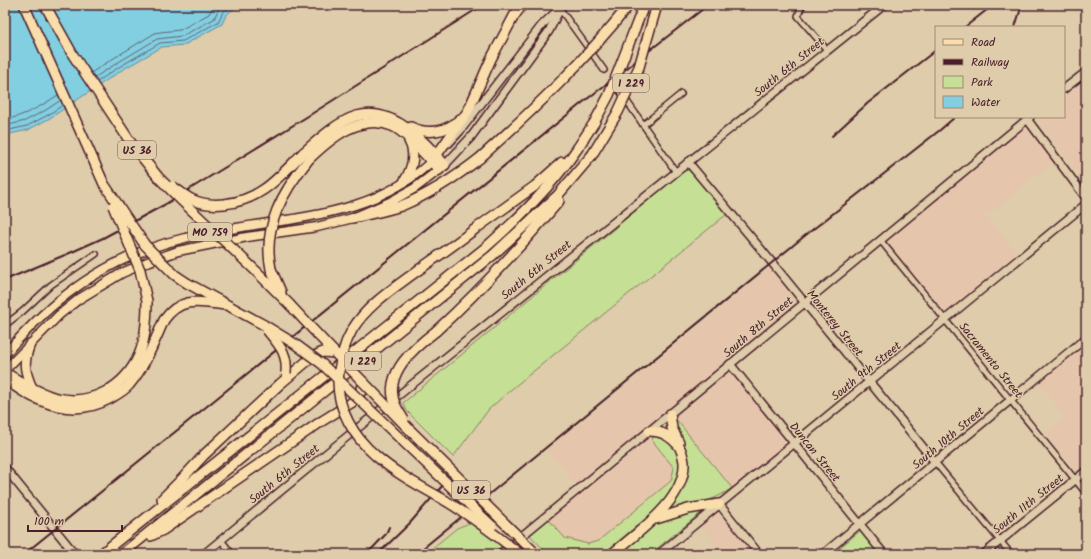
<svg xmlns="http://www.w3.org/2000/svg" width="1091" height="559" font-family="Kalam,sans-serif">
	<rect width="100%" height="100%" fill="#deccaa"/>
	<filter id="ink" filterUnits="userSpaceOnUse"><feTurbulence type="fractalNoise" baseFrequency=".025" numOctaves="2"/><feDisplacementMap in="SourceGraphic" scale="8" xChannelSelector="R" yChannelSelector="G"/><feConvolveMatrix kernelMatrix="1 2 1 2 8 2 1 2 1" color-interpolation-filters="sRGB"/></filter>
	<g filter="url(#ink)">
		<g fill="#e5c6ac">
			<path d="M1086,78v107l-47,-63 -1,-4 1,-1h25v-21z"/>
			<path d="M1027,128l4,3 21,31 -66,55 32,36 -71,58 -6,-1 -52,-64 -1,-5 2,-3 133,-108z"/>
			<path d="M770,268l26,32v3l-4,4 -214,179 -31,-36z"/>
			<path d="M1086,344v120l-8,6 -5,-2 -28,-35 20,-16 -26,-34z"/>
			<path d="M727,371l6,2 53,67 1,3 -2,3 -53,42 -57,-70v-4z"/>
			<path d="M649,436l25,32 -3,13 -73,60 -10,3 -23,-6 -17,-19z"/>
			<path d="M718,514l5,2 24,29 -11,9h-12l-23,-28 14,-11z"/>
		</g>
		<g fill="#c5df95" stroke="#887f60">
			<path d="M689,170l38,44 -213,173 -25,22 -36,48 -46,-46 -4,-8 281,-232z"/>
			<path d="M675,418l57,70c-21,15 -45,19 -70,25 19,-20 33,-38 22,-66 -4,-11 -8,-17 -9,-29z"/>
			<path d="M657,436l7,1 15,15 2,21 -8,19 -26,29 -7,2 -37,31h-55l-19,-20 19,-15 17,19 23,6 10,-3 73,-60 3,-13 -22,-28 1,-3z"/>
			<path d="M692,512h10l-52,42h-33l31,-26 11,-7z"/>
			<path d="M474,519l28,27 -10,8h-67l32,-26 10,-4z"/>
			<path d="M860,531l19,23h-47z"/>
		</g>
		<path fill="#82cfe1" stroke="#6c8998" d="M5,5h237v1c-12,4 -15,6 -20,18l-38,21 -22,2 -40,23 -72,48 -22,12 -23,5z"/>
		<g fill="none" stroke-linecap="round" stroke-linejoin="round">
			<g stroke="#606574" stroke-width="1">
				<path d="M91,73l23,-15 41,-25 5,-1 20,-2 29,-16 5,-9"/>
				<path d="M94,78l23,-15 40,-24 25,-3 32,-17 4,-9 5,-5"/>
				<path d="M97,82l22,-15 41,-24 23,-2 35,-19 5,-10 10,-7"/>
				<path d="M5,120c21,-5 35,-13 53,-25"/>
				<path d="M5,126l20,-5 21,-11 15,-10"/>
				<path d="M5,131l22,-5 21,-11 15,-10"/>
			</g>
			<g stroke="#4a1f2b" stroke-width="8">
				<g id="street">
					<path d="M803,5l-3,5 -2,6 29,34"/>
					<path d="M560,9l44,61"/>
					<path d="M617,87l59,85"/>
					<path d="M643,125l38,-31"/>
					<path d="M881,241l205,252"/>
					<path d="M5,325l17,-13 29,-27 45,-31"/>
					<path d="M935,462l76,92"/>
					<path d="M221,540l11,14"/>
				</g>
			</g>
			<g stroke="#4a1f2b" stroke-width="10">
				<g id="secondary">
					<path d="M1064,89l22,-17"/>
					<path d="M1027,119l59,79"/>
					<path d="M449,143l11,-12 82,-106 21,-20"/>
					<path d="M688,162l72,86 175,214"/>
					<path d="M445,165l26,-28 78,-106 9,-18"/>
					<path d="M730,364l154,190"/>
					<path d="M5,468l70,86"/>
					<path d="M719,504l40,50"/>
					<path d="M204,554l124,-102 556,-447"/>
					<path d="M500,554l530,-437"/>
					<path d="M659,554l427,-350"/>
					<path d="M823,554l263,-216"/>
					<path d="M984,554l102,-83"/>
				</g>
			</g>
			<g stroke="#4a1f2b" stroke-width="11">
				<g id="primary">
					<path d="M5,354c16,-18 33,-36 51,-51 37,-31 82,-54 129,-65 85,-22 184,-13 251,-81"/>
					<path d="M5,370l54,-55 20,-16 43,-26 28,-12 28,-10 69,-14 70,-10 36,-9 37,-16 25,-14 29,-22"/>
				</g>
			</g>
			<g stroke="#4a1f2b" stroke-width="12">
				<g id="highway">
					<path d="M411,127c16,8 36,5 49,-8"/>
					<path d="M303,153c40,-35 66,-58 114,-17 10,8 19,19 28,29"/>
					<path d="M436,156l32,-45 23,-52 23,-43 8,-11"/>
					<path d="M309,159c22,-21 51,-46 83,-33 15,6 36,32 47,44"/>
					<path d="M404,182c8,-13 13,-27 5,-41"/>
					<path d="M353,218c16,-4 33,-7 48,-12 29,-12 55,-29 79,-48"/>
					<path d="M478,227l57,-41 27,-24"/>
					<path d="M271,269l10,23"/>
					<path d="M257,272l33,33"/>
					<path d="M187,283l77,42"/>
					<path d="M436,331c44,-40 84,-84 123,-130"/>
					<path d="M319,336l16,17"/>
					<path d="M30,344c-7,18 -6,26 2,44"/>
					<path d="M5,373c17,9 34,21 52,25 35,8 68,-11 82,-43 7,-17 8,-36 8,-54"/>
					<path d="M5,379c31,24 67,40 104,20 7,-4 15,-8 20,-14 16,-18 25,-43 35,-65 17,-24 36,-18 61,-15"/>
					<path d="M670,414l2,14 7,15"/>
					<path d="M162,499l19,-19 23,-25 76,-71 32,-27 11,-5 12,1"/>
					<path d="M656,519l32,-10 31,-5"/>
					<path d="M151,536l12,-6 159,-109 29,-18 7,-5 3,-7 1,-10"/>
					<path d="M101,554l384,-306c34,-30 66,-61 92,-99"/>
					<path d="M122,554l371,-299 65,-60 34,-40"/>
					<path d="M612,554c26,-22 74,-54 72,-92 -1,-6 -2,-12 -6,-17 -8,-9 -16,-14 -29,-14"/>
				</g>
			</g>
			<use href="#street" stroke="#deccaa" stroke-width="5"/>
			<use href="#secondary" stroke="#deccaa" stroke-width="7"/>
			<use href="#primary" stroke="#f9deab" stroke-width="8"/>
			<use href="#highway" stroke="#f9deab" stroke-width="9"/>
			<g stroke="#4a1f2b" stroke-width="2">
				<path d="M965,27l28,-22"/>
				<path d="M1015,27l7,-22"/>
				<path d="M832,136l36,-33 68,-53"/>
				<path d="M5,280l67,-28 31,-14 61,-33 149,-92 170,-108"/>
				<path d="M24,554l558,-451 126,-98"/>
				<path d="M367,554l19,-20 3,-7"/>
				<path d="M378,554l32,-31 33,-38"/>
				<path d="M416,554l391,-320 133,-104 15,-13"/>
			</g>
			<g stroke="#4a1f2b" stroke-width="12" stroke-linecap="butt">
				<g id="highway-bridge">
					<path d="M24,5l80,179 41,61 30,30 12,8"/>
					<path d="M45,5l28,50 60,91 26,32 23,23 75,71"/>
					<path d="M577,149l17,-26 15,-28 35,-90"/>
					<path d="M592,155l26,-43 21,-45 18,-62"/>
					<path d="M480,158c53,-48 105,-97 149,-153"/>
					<path d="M172,186c7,5 14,11 21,14 9,4 21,5 31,4 37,-4 54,-26 79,-51"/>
					<path d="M113,206l27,64 7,31"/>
					<path d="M478,227c-20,15 -41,30 -61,44 -23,17 -50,34 -65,59 -9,16 -13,34 -14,52 0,28 16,55 37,73 21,19 47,32 71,46 26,16 50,34 74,53"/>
					<path d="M271,269c-9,-42 12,-78 38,-110"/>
					<path d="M290,305l29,31"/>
					<path d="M264,325l31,19 27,20 170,162"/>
					<path d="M267,330c12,15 21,23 19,43"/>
					<path d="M335,353l75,77 123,121"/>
					<path d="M404,420c-3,-5 -7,-11 -9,-16 -12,-31 20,-57 41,-73"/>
				</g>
			</g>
			<use href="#highway-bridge" stroke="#f9deab" stroke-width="9"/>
		</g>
	</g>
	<g text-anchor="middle" stroke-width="3" stroke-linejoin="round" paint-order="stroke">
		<g fill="#deccaa" stroke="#765351" stroke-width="1">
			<rect x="613" y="74" width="36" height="18" rx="3"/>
			<rect x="118" y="141" width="38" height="18" rx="3"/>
			<rect x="188" y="223" width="44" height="18" rx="3"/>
			<rect x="345" y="352" width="36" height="18" rx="3"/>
			<rect x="452" y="481" width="38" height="18" rx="3"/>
		</g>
		<g font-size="11" font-weight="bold" fill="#4a1f2b">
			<text x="631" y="87">I 229</text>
			<text x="137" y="154">US 36</text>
			<text x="210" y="236">MO 759</text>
			<text x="363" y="365">I 229</text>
			<text x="471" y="494">US 36</text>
		</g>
		<g font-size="12" fill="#4a1f2b" stroke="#deccaa">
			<text transform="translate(789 67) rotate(-39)" y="4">South 6th Street</text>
			<text transform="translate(536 270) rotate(-39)" y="4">South 6th Street</text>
			<text transform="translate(835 323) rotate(51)" y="4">Monterey Street</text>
			<text transform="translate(758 327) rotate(-40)" y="4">South 8th Street</text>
			<text transform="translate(991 360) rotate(51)" y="4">Sacramento Street</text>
			<text transform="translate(866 371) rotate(-39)" y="4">South 9th Street</text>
			<text transform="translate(948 438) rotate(-40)" y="4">South 10th Street</text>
			<text transform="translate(815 452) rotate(51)" y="4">Duncan Street</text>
			<text transform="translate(284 474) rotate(-39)" y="4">South 6th Street</text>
			<text transform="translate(1028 504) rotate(-39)" y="4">South 11th Street</text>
		</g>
	</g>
	<rect width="1091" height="559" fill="none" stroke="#deccaa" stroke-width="20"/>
	<rect x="10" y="10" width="1071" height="539" fill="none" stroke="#4a1f2b" stroke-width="1.5" filter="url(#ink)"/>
	<rect x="935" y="26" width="130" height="92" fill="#deccaa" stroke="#a38777"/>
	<rect x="943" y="39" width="20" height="6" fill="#f9deab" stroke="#a38777"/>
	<text x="971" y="46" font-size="12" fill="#4a1f2b">Road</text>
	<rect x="943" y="59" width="20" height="6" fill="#4a1f2b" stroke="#a38777"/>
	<text x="971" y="66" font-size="12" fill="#4a1f2b">Railway</text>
	<rect x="943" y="76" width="20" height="12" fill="#c5df95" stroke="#a38777"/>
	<text x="971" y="86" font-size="12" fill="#4a1f2b">Park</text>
	<rect x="943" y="96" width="20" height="12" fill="#82cfe1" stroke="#a38777"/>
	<text x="971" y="106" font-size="12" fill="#4a1f2b">Water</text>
	<path d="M28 525v6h94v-6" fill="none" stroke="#4a1f2b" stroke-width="2"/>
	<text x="34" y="525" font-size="12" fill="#4a1f2b" stroke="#deccaa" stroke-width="3" paint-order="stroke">100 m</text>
</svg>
